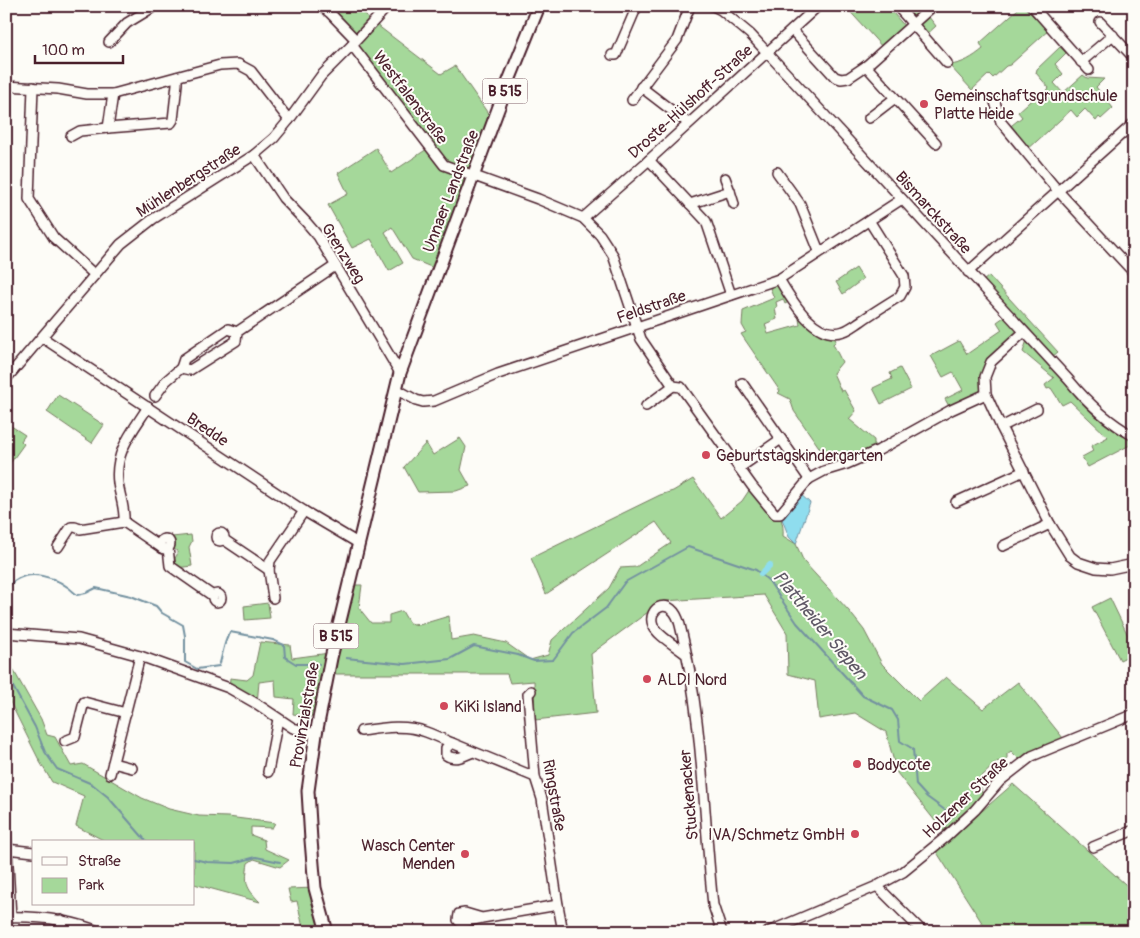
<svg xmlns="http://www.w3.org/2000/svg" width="1140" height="938" font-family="Pangolin,sans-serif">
	<rect width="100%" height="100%" fill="#fdfcf7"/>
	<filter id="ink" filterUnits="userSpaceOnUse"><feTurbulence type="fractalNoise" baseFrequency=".02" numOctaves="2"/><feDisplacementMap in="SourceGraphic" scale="10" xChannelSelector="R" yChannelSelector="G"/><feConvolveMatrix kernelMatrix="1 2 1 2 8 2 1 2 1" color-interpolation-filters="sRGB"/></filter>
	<g filter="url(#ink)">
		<g fill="#a5d89a" stroke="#787c62">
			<path d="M327,6h33l8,13 -13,14z"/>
			<path d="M845,6h42l20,23 -23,20z"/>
			<path d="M903,6h17l16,20 -12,11 -24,-28z"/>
			<path d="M1016,6h7l12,12 4,-3 12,13 -41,37 -4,1 -13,12 -4,-4 -17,16 -23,-25c14,-1 24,-8 34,-16l-3,-6 38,-34z"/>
			<path d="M373,22l68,52 14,-8 39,56 -56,148 -26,-11 -20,-32 -7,5 18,31 -14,8 -18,-32 -19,9 -24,-43 20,-11 -10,-21 38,-25 15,25 39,-26 -78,-102z"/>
			<path d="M1060,47l6,6 -11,11 8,10 -9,9 9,10 20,-18 4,3 17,1 -8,8 17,21 -12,11 -2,-2 -3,4 -11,-12 -8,8 -6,-7 -45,41 -19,-22 15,-12 -4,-5 20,-18 3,3 8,-9 -13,-15 1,-4z"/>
			<path d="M856,268l7,11 -20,15 -7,-12z"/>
			<path d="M989,276l69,76 -6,5 -69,-76z"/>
			<path d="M779,279l13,21 -7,4 -2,-5 -7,3 1,5 -2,1 2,11 -12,5 3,10 32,-9 -2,-12 34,19 4,9 -3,3 9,18 -9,11 8,18 3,-1 12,21 -7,8 25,21v10l-42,16 -38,-55 -4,-12 -12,-6 2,-2 -39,-57 5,-2 -4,-7 1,-14 31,-13 -6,-15z"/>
			<path d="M1008,314l16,18 -33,30 -5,32 -35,16 -6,-11 18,-9 -10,-18 -10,5 -12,-21 28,-15 8,13 35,-24 -5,-8z"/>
			<path d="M1028,337l58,65 48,35v6l-46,24 -6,-10 11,-6 -2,-5 17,-9 -38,-36 -8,4 -11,-17 -4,1 -2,-4 9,-7 -31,-26z"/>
			<path d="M900,368l11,21 -30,15 -8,-16 19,-9 -2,-6z"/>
			<path d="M58,395l46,30 -12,18 -45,-31z"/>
			<path d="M8,424l17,11 -4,6 3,3 -18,25v-40z"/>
			<path d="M460,438l6,9 -5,23 9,16 -14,5 -38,1 -14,-25 22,-24 7,12z"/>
			<path d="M693,479l28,39 21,-17 10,-15c16,16 33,25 31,50l13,8 8,18 45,49 15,19 18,34 37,37 27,-24 37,32 35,-27 45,56 -43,22 -9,-9 -4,3v5l-6,5 -3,-3 -18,17 2,16 -13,15 -26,22 -46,-58 -11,-41 -31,-19 -36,6 -4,-38 -27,-7 -1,-41 -23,-38 -101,6 -72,53 5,59 -61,7 -1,-39 -24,2 -3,-9h-174l-9,-2 -13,45 -18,-3 1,-15 -18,-2 -1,-17 -16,2 -2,22 -28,-16 1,-10 17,2 6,-5 7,-33 30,3 2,13 45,-6 17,-67h8l-3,23 12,15h18v-8l13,-4 7,12 10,2 30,-9 2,24 23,-4 32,7 24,17 18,-5 4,-15 57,-52 11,-20 16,-1 35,-24 -15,-21 -110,72 -15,-36 129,-63 13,-4z"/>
			<path d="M191,535l1,6 -3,6 3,19 -16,2 -1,-10 2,-3v-4l-3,-2 -2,-12z"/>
			<path d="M1110,598l24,50v5l-14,7 -28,-53z"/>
			<path d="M268,603l2,15 -25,2 -1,-14z"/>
			<path d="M6,657l35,62 6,16 8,2 16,29 12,-2 59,34 27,11 30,7 29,1 47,6 -3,5 -21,-1v8l13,5 1,9 24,11 -9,7 -26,-8 -6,4c-3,20 -3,24 12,39l-66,-18v-42h-87l-31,-16 8,-30 -32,-14 -12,-20 -34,-68z"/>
			<path d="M1013,784l121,108v40h-146l-52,-81z"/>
			<path d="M315,888l12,44h-23l-7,-31 -6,1 -3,-13z"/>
		</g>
		<path fill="#8fddee" stroke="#7391a0" d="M798,492l12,11 -14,41 -7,-7 -9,-23z"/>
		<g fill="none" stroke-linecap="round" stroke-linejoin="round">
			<g stroke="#7391a0" stroke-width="2">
				<path d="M6,589c19,-25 53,-12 71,6l9,-2 10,-5 35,8 25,10 6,7 21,12 2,11v26l12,7 22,-3c4,-11 4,-23 11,-34l43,8 11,5 1,12 11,7h23"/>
				<path d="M346,658l59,6 45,-5 24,-13 44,9 16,6 19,-1 20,-27 33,-25 19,-26 63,-35 68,23 13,11 28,42 66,73 29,14 6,10 2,21 13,8 3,36 11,12 26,19"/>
				<path d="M6,674l29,53 10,25 12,17 35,15 16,13 39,45"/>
				<path d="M194,859l13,3 27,1 22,-6 24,5"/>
			</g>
			<path stroke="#8fddee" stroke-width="6" d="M761,574l9,-9"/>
			<g stroke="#4a1f2b" stroke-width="12">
				<g id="minor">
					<path d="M321,6l9,7 26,27"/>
					<path d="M713,6l8,4 29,24 318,345c19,23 39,43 66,57"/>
					<path d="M897,6l50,57"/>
					<path d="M1032,6l57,64"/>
					<path d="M1100,22l34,36"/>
					<path d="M792,30l43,47 6,2 7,-1 18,-12 67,-60"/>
					<path d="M109,42l18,-19 28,-17"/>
					<path d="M352,45l92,120 94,34 45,19 17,17 13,20 28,84 32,47 8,1 71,99 23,28h5l29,-35 15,-8 23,-7 32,-14 72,-40 35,-16"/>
					<path d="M612,55h4l21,-49"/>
					<path d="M1081,62l32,-27"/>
					<path d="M866,66l70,77"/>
					<path d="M6,86l52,3 29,5h26l107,-29 18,-1 13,7 38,49"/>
					<path d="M33,87l-4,112 25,39 41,37"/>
					<path d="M641,87l47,36"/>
					<path d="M113,94l-5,34 63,-5 2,-3 4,-36v-7"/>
					<path d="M632,100l45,-60 13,-34"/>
					<path d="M995,102l6,20 58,70 75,81"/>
					<path d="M869,118l26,-20"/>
					<path d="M71,136l9,-5 28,-3"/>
					<path d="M254,155l29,43 23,24 12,14 82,137"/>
					<path d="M649,160l57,61 25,74"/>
					<path d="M777,172l23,32 19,47"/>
					<path d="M725,178l5,13"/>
					<path d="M690,204l40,-13 4,13"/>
					<path d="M583,218l66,-58 169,-154"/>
					<path d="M968,272l166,-149"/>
					<path d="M779,279c12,20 36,63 65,52 6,-2 12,-7 17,-10 13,-9 26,-17 39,-25l5,-9 -1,-11 -34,-54"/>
					<path d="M237,332l-1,9 -46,29 -9,-2 3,-9 44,-30 9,3 98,-66"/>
					<path d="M1024,332l-33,30 -6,15 1,17 15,33 49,97 20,32 8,6 18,6 14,1 24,-5"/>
					<path d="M43,338l261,173 54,32"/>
					<path d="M6,379l115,-135 32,-25 101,-64 20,-17 15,-18 32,-44 31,-31 36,-39"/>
					<path d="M742,383l67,96"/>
					<path d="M396,389l20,11 7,2 11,-1 64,-27 281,-95 123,-80"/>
					<path d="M155,396l11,-15 15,-13"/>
					<path d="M646,406l27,-20"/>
					<path d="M148,407c-16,25 -34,45 -30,76 2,14 7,25 6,39l38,26"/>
					<path d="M1001,427l36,-18"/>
					<path d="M739,468l42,-29"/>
					<path d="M956,502l68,-31"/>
					<circle cx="220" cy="537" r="4"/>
					<path d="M223,539l46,31"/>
					<circle cx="165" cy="544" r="5"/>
					<path d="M1003,546l47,-22"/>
					<path d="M58,547l13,-20h4l5,2 44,-7"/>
					<path d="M168,548l2,18 43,30"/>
					<circle cx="217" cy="598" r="4"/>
					<path d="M273,598l-4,-28 1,-9 34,-50"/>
					<path d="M6,633l73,6 61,17 89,32 28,16 36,24 23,6"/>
					<path d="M687,655c-9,-8 -31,-20 -34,-30 -7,-17 19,-32 27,0 23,91 23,187 33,280l9,27"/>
					<path d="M531,691l-3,3 7,83 7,22 16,106 5,27"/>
					<path d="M361,731c21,-3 44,-7 65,1 8,3 17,7 26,11"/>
					<path d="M65,741l10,-4 9,-35 42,11"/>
					<path d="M473,752c-9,4 -18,9 -27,3v-7l6,-5 83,34"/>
					<path d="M113,763l19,5"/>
					<path d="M268,772l10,-53"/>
					<path d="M110,774l30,-118"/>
					<path d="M6,831l5,86"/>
					<path d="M1093,847l41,-17"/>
					<path d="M6,849l28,3"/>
					<path d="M877,886l46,46"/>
					<path d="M6,917c31,-1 65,3 94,15"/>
					<path d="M482,918l-21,5 -3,-3 1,-6 6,-1 17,5 76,-13"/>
					<path d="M61,932v-12"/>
					<path d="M768,932l109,-46 26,-14 43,-35 29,-27 25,-29 32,-25 102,-42"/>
				</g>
			</g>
			<g stroke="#4a1f2b" stroke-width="15">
				<path id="major" d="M327,932l-12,-44 -4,-48 -3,-49 8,-57 15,-76 69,-285 104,-280 35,-87"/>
			</g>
			<use href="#minor" stroke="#fdfcf7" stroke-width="9"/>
			<use href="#major" stroke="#fdfcf7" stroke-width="11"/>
		</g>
	</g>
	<g fill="#d1495b" stroke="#fdfcf7" stroke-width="2">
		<circle cx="924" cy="104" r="5"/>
		<circle cx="706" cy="455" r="5"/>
		<circle cx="647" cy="679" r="5"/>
		<circle cx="444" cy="706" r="5"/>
		<circle cx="857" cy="764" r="5"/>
		<circle cx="855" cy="834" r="5"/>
		<circle cx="465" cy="854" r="5"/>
	</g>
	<g text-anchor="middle" stroke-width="4" stroke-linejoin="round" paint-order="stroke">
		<g fill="#fdfcf7" stroke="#806168" stroke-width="1">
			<rect x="482.5" y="78.5" width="45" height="25" rx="4"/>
			<rect x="313.5" y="623.5" width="45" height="25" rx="4"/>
		</g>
		<g font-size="15" font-weight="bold" fill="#4a1f2b">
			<text x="505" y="96">B 515</text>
			<text x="336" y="641">B 515</text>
		</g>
		<g font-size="16" fill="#4a1f2b" stroke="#fdfcf7" text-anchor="start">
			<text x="934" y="101">Gemeinschaftsgrundschule<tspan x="934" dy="18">Platte Heide</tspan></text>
			<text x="716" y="461">Geburtstagskindergarten</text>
			<text x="657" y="685">ALDI Nord</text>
			<text x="454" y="712">KiKi Island</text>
			<text x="867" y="770">Bodycote</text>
			<text x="845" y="840" text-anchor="end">IVA/Schmetz GmbH</text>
			<text x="455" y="851" text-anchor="end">Wasch Center<tspan x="455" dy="18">Menden</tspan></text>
		</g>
		<g font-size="16" fill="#4a1f2b" stroke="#fdfcf7">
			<text transform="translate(411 97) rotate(53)" y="6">Westfalenstraße</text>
			<text transform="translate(690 101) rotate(-42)" y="6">Droste-Hülshoff-Straße</text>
			<text transform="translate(188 180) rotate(-33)" y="6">Mühlenbergstraße</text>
			<text transform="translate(450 191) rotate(-69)" y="6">Unnaer Landstraße</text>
			<text transform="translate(934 212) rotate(48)" y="6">Bismarckstraße</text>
			<text transform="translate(344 253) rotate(58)" y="6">Grenzweg</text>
			<text transform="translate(651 306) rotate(-19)" y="6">Feldstraße</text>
			<text transform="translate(208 429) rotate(34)" y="6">Bredde</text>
			<text transform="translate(304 715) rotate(-80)" y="6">Provinzialstraße</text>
			<text transform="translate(555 795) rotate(80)" y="6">Ringstraße</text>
			<text transform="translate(688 795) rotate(-95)" y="6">Stuckenacker</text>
			<text transform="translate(965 797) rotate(-43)" y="6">Holzener Straße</text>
		</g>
		<g font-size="18" font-style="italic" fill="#5f5866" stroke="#fdfcf7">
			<text transform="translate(820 625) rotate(50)" y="6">Plattheider Siepen</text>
		</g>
	</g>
	<rect width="1140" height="938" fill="none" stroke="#fdfcf7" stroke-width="25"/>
	<rect x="12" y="12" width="1115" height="913" fill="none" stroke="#4a1f2b" stroke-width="2" filter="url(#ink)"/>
	<rect x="32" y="840" width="162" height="65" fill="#fdfcf7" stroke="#b5a4a5"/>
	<rect x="42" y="857" width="25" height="8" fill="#fdfcf7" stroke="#b5a4a5"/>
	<text x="78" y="866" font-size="15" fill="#4a1f2b">Straße</text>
	<rect x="42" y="878" width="25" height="15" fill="#a5d89a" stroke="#b5a4a5"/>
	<text x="78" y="890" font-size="15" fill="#4a1f2b">Park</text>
	<path d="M35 55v8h88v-8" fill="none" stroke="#4a1f2b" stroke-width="2.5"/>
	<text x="42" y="55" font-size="15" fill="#4a1f2b" stroke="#fdfcf7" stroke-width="4" paint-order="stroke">100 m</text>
</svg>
